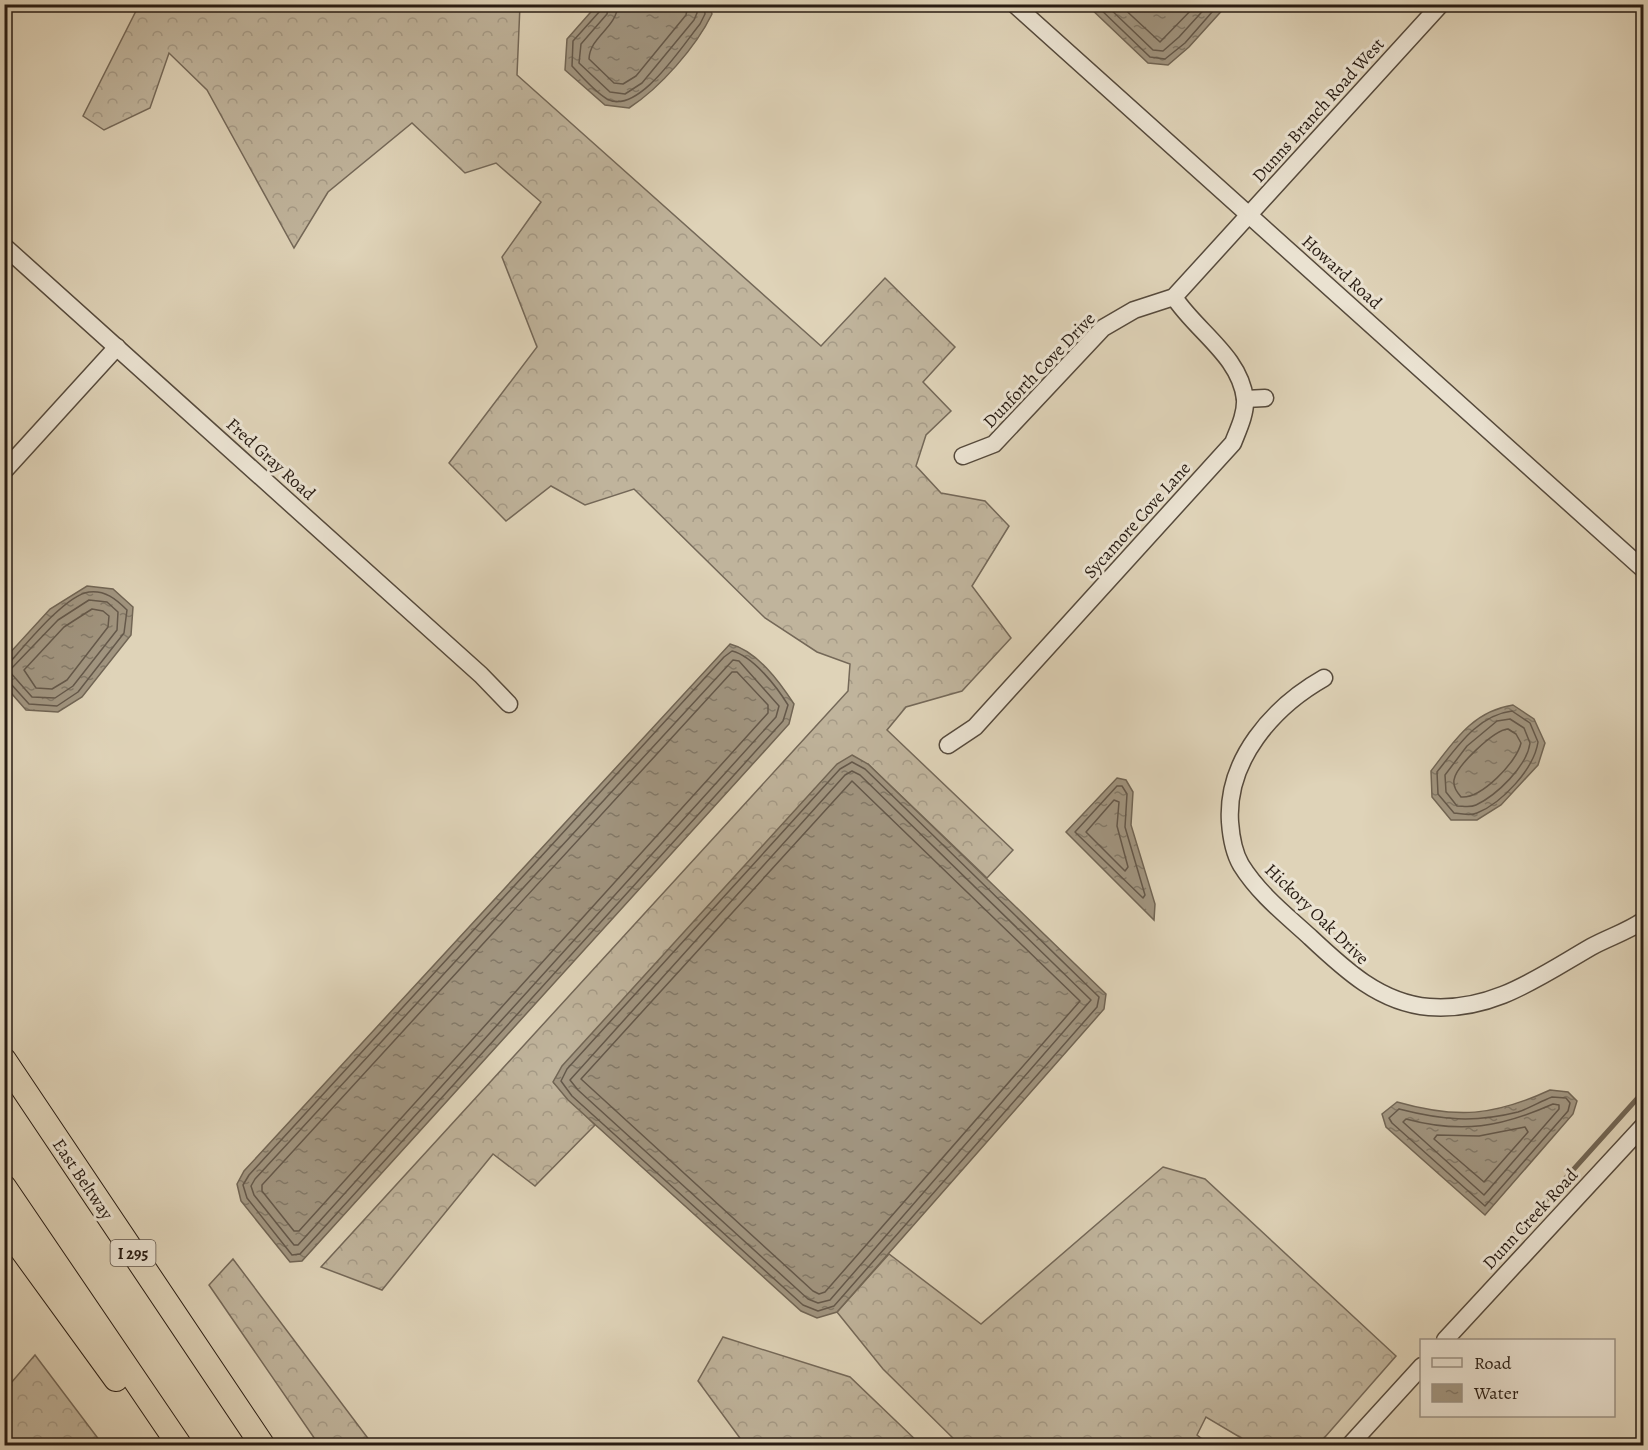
<svg xmlns="http://www.w3.org/2000/svg" width="1648" height="1450" font-family="Alegreya,serif">
	<defs>
		<pattern id="forest-crowns" width="20" height="18" patternUnits="userSpaceOnUse" patternTransform="scale(1.5)"><rect width="20" height="18" fill="#c0b49c"/><path d="M2 6a3 3 0 1 1 6 0M12 15a3 3 0 1 1 6 0" fill="none" stroke="#a59a86"/></pattern>
		<pattern id="water-ripples" width="26" height="14" patternUnits="userSpaceOnUse" patternTransform="scale(1.5)"><rect width="26" height="14" fill="#a19580"/><path d="M2 4q2-2 4 0t4 0M15 11q2-2 4 0t4 0" fill="none" stroke="#837968"/></pattern>
	</defs>
	<rect width="100%" height="100%" fill="#dfd3b8"/>
	<filter id="stains"><feTurbulence type="fractalNoise" baseFrequency=".00333" numOctaves="4"/><feColorMatrix values="0 0 0 0 .2 0 0 0 0 .09 0 0 0 0 .02 0 0 0 .5 -.17"/></filter>
	<radialGradient id="worn" r=".72"><stop offset=".6" stop-color="#630" stop-opacity="0"/><stop offset="1" stop-color="#630" stop-opacity=".3"/></radialGradient>
	<g fill="url(#forest-crowns)" stroke="#746858" stroke-width="1.5">
		<path d="M139,5h381l-3,70 304,271 64,-68 70,69 -32,35 28,29 -25,24 -10,31 25,27 44,8 24,25 -37,60 39,52 -49,53 -56,16 -19,23 126,120 -26,28 -119,-114 -314,319 41,42 -60,61 -42,-32 -111,136 -61,-23 527,-576 2,-27 -33,-12 -52,-34 -131,-129 -49,16 -34,-19 -45,35 -57,-58 88,-116 -35,-90 39,-55 -45,-39 -31,10 -53,-50 -84,69 -34,56 -87,-158 -38,-37 -19,55 -46,22 -21,-14z"/>
		<path d="M1163,1167l42,12 191,177 -78,89h-65l-47,-28 -9,18 13,10h-250l-77,-76 -46,-57 52,-58 92,70z"/>
		<path d="M233,1259l140,186h-54l-110,-160z"/>
		<path d="M723,1337l127,40 71,68h-176l-47,-64z"/>
		<path d="M35,1355l68,90h-98v-55z"/>
	</g>
	<g fill="url(#water-ripples)" stroke="#716554" stroke-width="1.5">
		<path d="M597,5h112l3,9c-16,33 -52,74 -83,94l-24,-3 -40,-35 2,-31z"/>
		<path d="M1087,5h140l-38,42 -21,18 -20,-2z"/>
		<path d="M87,586l26,3 20,18 -2,28 -49,62 -24,15 -32,-2 -21,-24 2,-30 43,-47z"/>
		<path d="M730,644c27,7 49,37 64,60l-5,20 -487,537 -12,1 -49,-61 -4,-17 7,-13z"/>
		<path d="M1513,705l21,14 11,24 -7,22 -37,40 -24,15h-26l-19,-23 -1,-26c23,-30 42,-60 82,-66z"/>
		<path d="M852,755l16,9 238,230 -2,15 -267,303 -20,6 -16,-7 -233,-211 -15,-18 9,-16 275,-302z"/>
		<path d="M1117,778l9,2 7,12 -2,33 24,79 -1,16 -88,-88z"/>
		<path d="M1550,1090l18,2 9,9 -4,13 -88,101 -99,-88 -4,-13 15,-12c60,17 97,14 153,-12z"/>
	</g>
	<g fill="none" stroke-linecap="round" stroke-linejoin="round">
		<g stroke="#64584a" stroke-width="1.5">
			<path d="M601,4l-1,7 -27,30 -1,25c9,10 23,26 35,33 31,17 75,-53 93,-75l5,-10 -1,-10"/>
			<path d="M609,4l-2,10 -26,30 -2,19 31,29 15,2 17,-11 52,-63 3,-7v-9"/>
			<path d="M618,4c-1,24 -28,32 -29,55l25,24 9,1 13,-8 50,-61 2,-11"/>
			<path d="M1095,4l55,53 15,2 20,-16 34,-39"/>
			<path d="M1105,4l48,46 10,1 16,-14 30,-33"/>
			<path d="M1119,4l41,38 37,-38"/>
			<path d="M89,600l18,2 11,10 -1,18 -44,56 -18,12 -23,-1 -23,-26 49,-51z"/>
			<path d="M92,609l11,2 6,5 -1,11 -41,53 -15,9 -16,-1 -12,-18 40,-43z"/>
			<path d="M732,651c21,5 45,36 56,54l-5,16 -483,533 -8,1 -45,-57 -4,-13 6,-10 475,-518z"/>
			<path d="M733,660l6,1 40,45 -3,11 -478,528h-4l-40,-50 -3,-9 4,-7z"/>
			<path d="M4,662l7,-1c16,-18 55,-66 78,-69 16,-2 27,7 38,18l-3,23 -46,59 -21,14 -28,-2 -18,-20 -7,-2"/>
			<path d="M732,672h5l31,33v8l-469,518h-5l-32,-40v-6z"/>
			<path d="M1512,711l18,12 8,19c-4,27 -36,61 -61,71 -6,3 -16,1 -23,0l-16,-19 -1,-22c20,-25 41,-57 75,-61z"/>
			<path d="M1510,719l14,9 6,15c-3,23 -33,52 -54,62 -6,3 -13,1 -19,1l-11,-14 -1,-17 22,-29 30,-25z"/>
			<path d="M1508,729l8,5 5,9c-4,19 -40,56 -60,54 -4,-5 -8,-10 -7,-17 2,-14 40,-50 54,-51z"/>
			<path d="M852,762l13,7 234,228 -2,10 -263,299 -16,5 -15,-6 -231,-209 -11,-15 6,-12 273,-300z"/>
			<path d="M852,771l8,4 231,225 -261,300 -12,3 -10,-4 -230,-209 -8,-10 275,-305z"/>
			<path d="M852,781l228,220 -255,291 -6,2 -6,-3 -232,-212z"/>
			<path d="M1117,786h5l5,8 -2,33 20,68 -2,3 -68,-66z"/>
			<path d="M1114,800l5,2 -2,24 11,41 -3,4 -39,-39z"/>
			<path d="M1552,1097l14,1 4,5 -2,8 -83,95 -93,-83 -3,-5 10,-9c43,11 75,14 119,3 12,-4 23,-11 34,-15z"/>
			<path d="M1553,1104l6,1v4l-75,86 -81,-73 3,-3c56,15 95,8 147,-15z"/>
			<path d="M1525,1127l3,5 -44,50 -50,-43 3,-4 42,1z"/>
		</g>
		<path stroke="#716554" stroke-width="5" d="M1511,1239l133,-148"/>
		<g stroke="#564a3c" stroke-width="19">
			<g id="minor">
				<path d="M1014,4l630,566"/>
				<path d="M4,246l477,429 28,29"/>
				<path d="M1245,399l20,-1"/>
				<path d="M963,456l31,-12 109,-116 31,-18 40,-13 267,-293"/>
				<path d="M4,471l113,-124"/>
				<path d="M1324,678c-51,29 -98,82 -94,144 1,14 4,31 11,43 18,29 45,50 69,72 34,32 70,66 119,70 63,5 110,-30 162,-60 18,-10 36,-15 53,-27"/>
				<path d="M948,745l27,-18 258,-284c5,-13 13,-29 12,-44 -5,-43 -49,-68 -71,-102"/>
				<path d="M1445,1340l199,-215"/>
				<path d="M1349,1446l73,-80"/>
			</g>
		</g>
		<g stroke="#281c13" stroke-width="26">
			<g id="highway">
				<path d="M4,1060l259,386"/>
				<path d="M4,1187l176,259"/>
				<path d="M4,1225l112,154"/>
			</g>
		</g>
		<use href="#minor" stroke="#eae2d1" stroke-width="16"/>
		<use href="#highway" stroke="#dfd3b8" stroke-width="24"/>
	</g>
	<g text-anchor="middle" stroke-width="6" stroke-linejoin="round" paint-order="stroke">
		<rect fill="#eae2d1" stroke="#62574c" stroke-width="1.5" x="110.5" y="1240" width="45" height="26" rx="4.5"/>
		<g font-size="16" font-weight="bold" fill="#281c13">
			<text x="133" y="1259">I 295</text>
		</g>
		<g font-size="18" fill="#281c13" stroke="#eae2d1">
			<text transform="translate(1318 110) rotate(-48)" y="6">Dunns Branch Road West</text>
			<text transform="translate(1342 272) rotate(42)" y="6">Howard Road</text>
			<text transform="translate(1039 370) rotate(-46)" y="6">Dunforth Cove Drive</text>
			<text transform="translate(271 459) rotate(42)" y="6">Fred Gray Road</text>
			<text transform="translate(1137 520) rotate(-48)" y="6">Sycamore Cove Lane</text>
			<text transform="translate(1317 914) rotate(44)" y="6">Hickory Oak Drive</text>
			<text transform="translate(83 1179) rotate(56)" y="6">East Beltway</text>
			<text transform="translate(1530 1219) rotate(-47)" y="6">Dunn Creek Road</text>
		</g>
	</g>
	<rect width="1648" height="1450" fill="none" stroke="#dfd3b8" stroke-width="24"/>
	<rect x="6" y="6" width="1636" height="1438" fill="none" stroke="#281c13" stroke-width="3"/>
	<rect x="12" y="12" width="1624" height="1426" fill="none" stroke="#281c13" stroke-width="1.5"/>
	<rect x="1420" y="1339" width="195" height="78" fill="#eae2d1" stroke="#9c9385" stroke-width="1.5"/>
	<rect x="1432" y="1358" width="30" height="9" fill="#eae2d1" stroke="#9c9385" stroke-width="1.5"/>
	<text x="1474" y="1369" font-size="18" fill="#281c13">Road</text>
	<rect x="1432" y="1384" width="30" height="18" fill="url(#water-ripples)" stroke="#9c9385" stroke-width="1.5"/>
	<text x="1474" y="1399" font-size="18" fill="#281c13">Water</text>
	<rect width="100%" height="100%" filter="url(#stains)"/>
	<rect width="100%" height="100%" fill="url(#worn)"/>
</svg>
